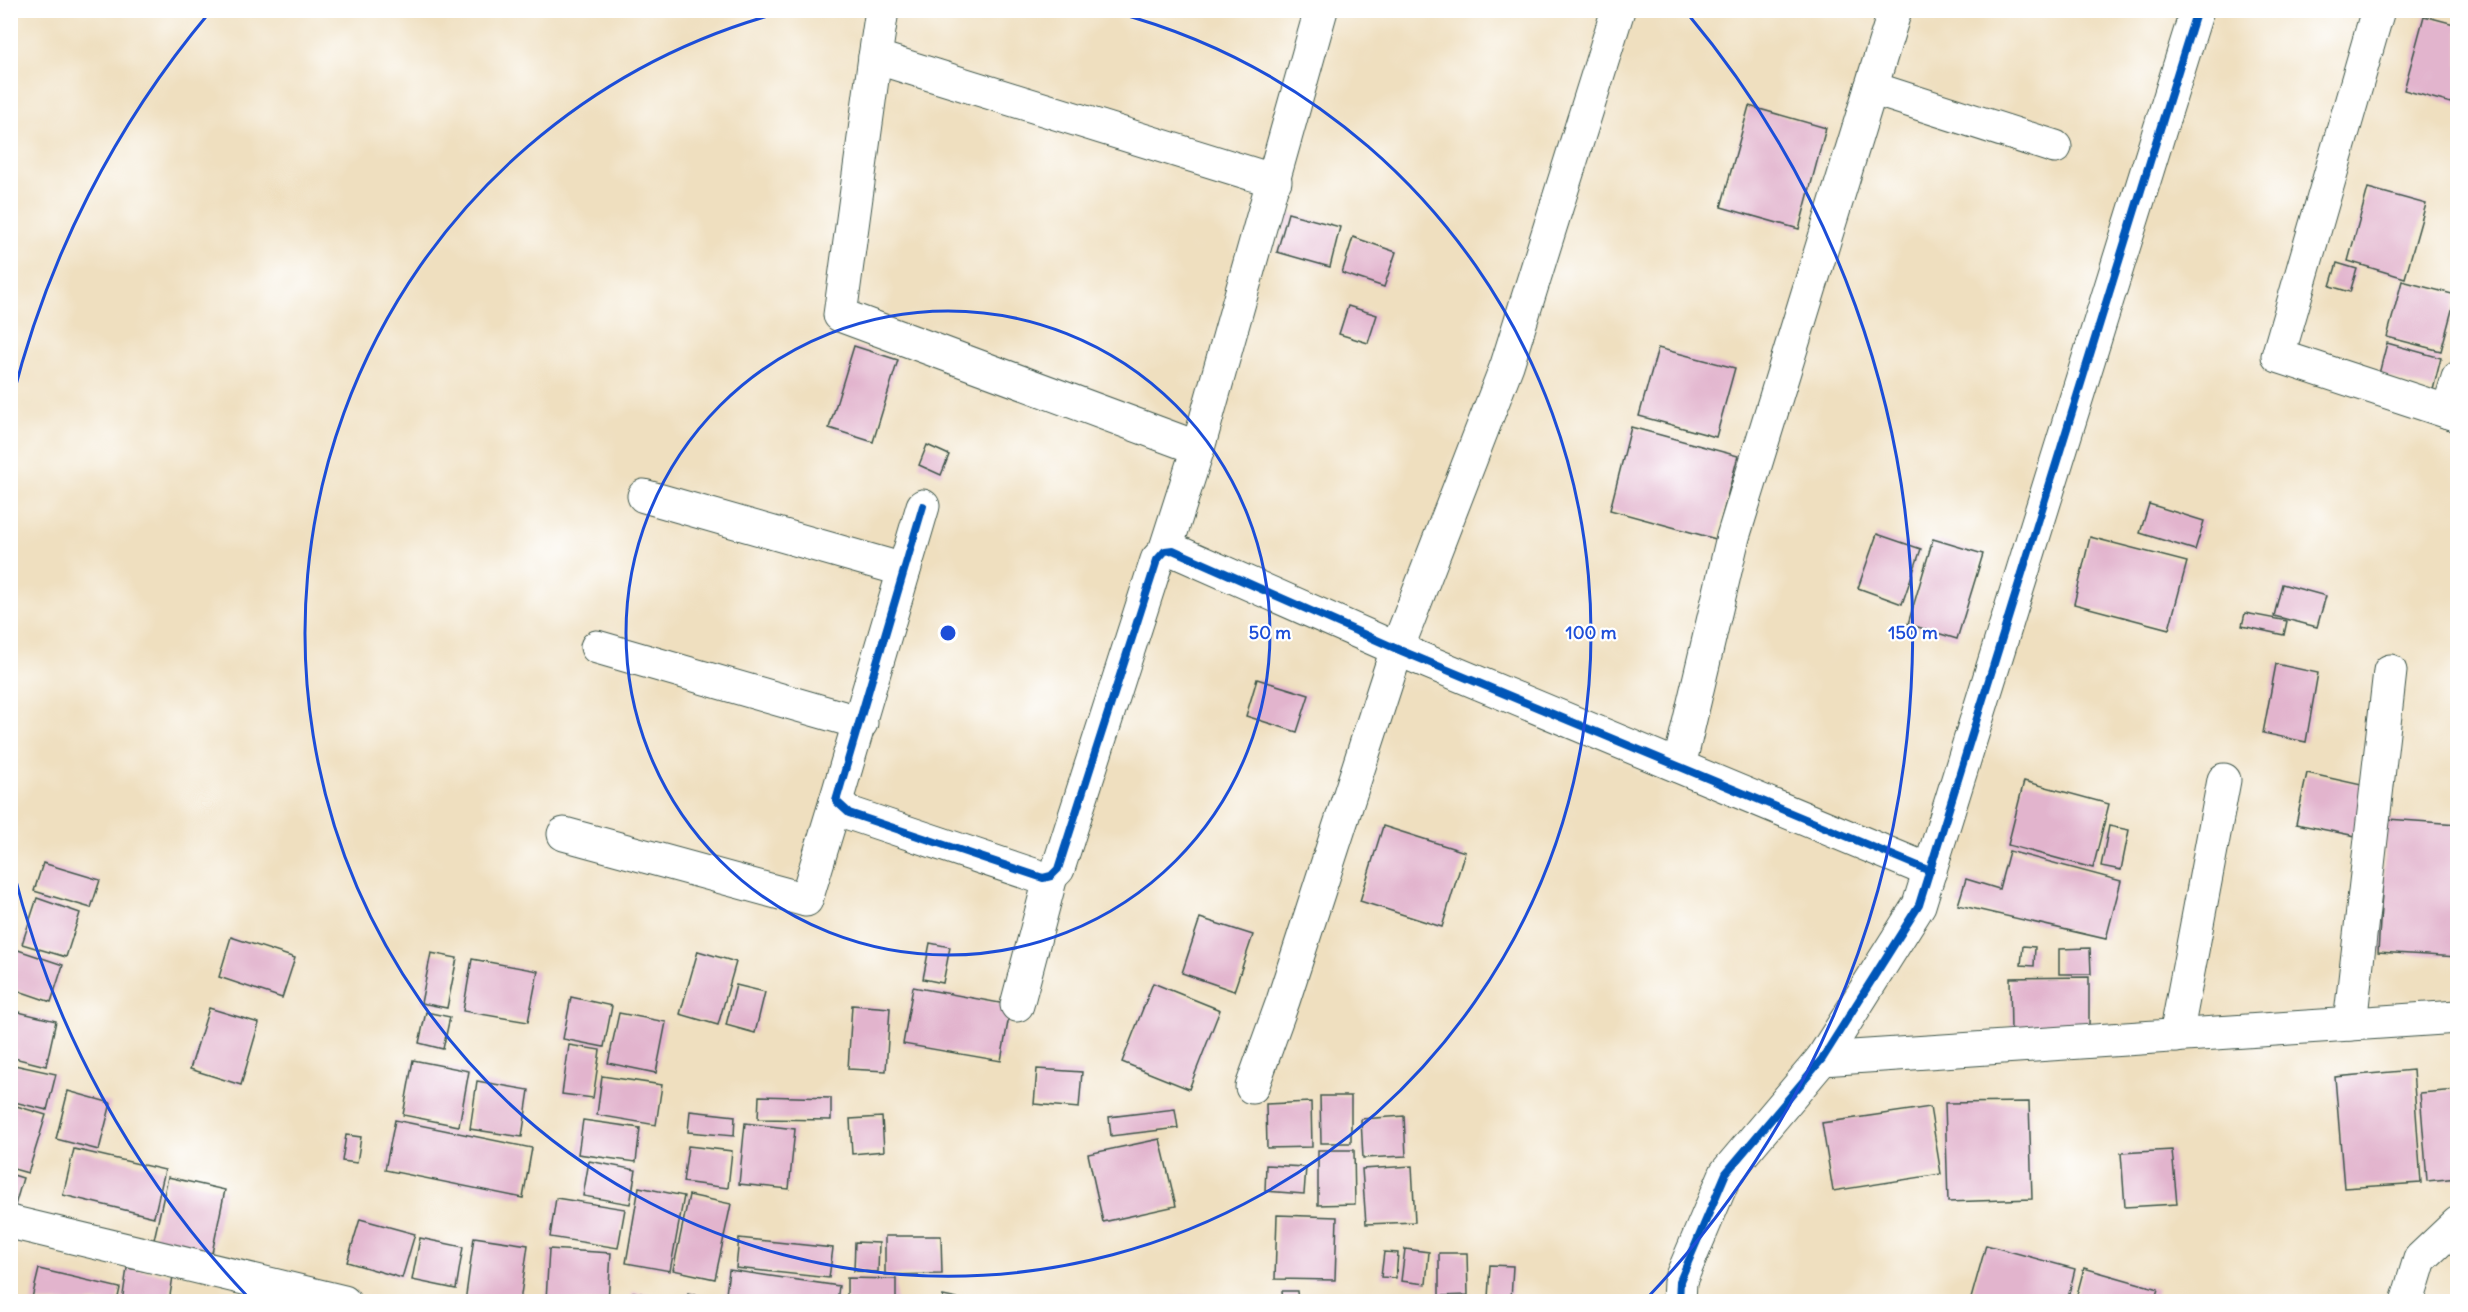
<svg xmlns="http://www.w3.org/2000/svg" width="2468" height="1312" font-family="Delius,sans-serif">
	<rect width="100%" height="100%" fill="#fff"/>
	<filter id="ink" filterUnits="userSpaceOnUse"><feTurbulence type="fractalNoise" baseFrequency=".0167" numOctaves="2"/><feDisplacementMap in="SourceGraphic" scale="12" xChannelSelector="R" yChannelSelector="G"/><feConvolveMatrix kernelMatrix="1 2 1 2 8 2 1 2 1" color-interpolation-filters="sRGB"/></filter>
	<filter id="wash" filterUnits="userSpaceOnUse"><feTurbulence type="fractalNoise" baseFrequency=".008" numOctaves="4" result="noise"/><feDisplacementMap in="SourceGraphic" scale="24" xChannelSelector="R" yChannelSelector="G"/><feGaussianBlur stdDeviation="1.35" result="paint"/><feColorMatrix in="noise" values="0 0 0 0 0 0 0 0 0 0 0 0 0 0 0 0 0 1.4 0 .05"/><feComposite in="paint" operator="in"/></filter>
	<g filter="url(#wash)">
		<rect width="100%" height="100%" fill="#efdfbf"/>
		<g id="blocks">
			<g fill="#e2b4cd">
				<path d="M2424,16l34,9v80l-54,-15z"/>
				<path d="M1749,106l77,22 -27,101 -78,-22z"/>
				<path d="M2368,188l58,16 -21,74 -57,-17z"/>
				<path d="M1288,213l52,14 -10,40 -53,-15z"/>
				<path d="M1353,237l43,15 -12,35 -42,-14z"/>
				<path d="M2337,263l20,6 -7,23 -20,-6z"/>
				<path d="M2402,281l54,14 -15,56 -54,-14z"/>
				<path d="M1348,306l29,9 -9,28 -29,-9z"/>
				<path d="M2387,343l54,15 -8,32 -54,-16z"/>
				<path d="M854,346l44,14 -25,82 -44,-14z"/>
				<path d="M1658,348l77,20 -19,69 -77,-21z"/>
				<path d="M1631,427l107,29 -22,83 -106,-29z"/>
				<path d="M927,445l22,10 -8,20 -22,-10z"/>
				<path d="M2149,504l55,17 -9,29 -55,-17z"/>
				<path d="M1877,534l44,15 -19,55 -44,-16z"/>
				<path d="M2090,537l97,25 -18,67 -95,-25z"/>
				<path d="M1933,539l50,15 -26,85 -49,-15z"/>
				<path d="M2282,584l44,12 -9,31 -43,-11z"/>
				<path d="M2245,613l42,8 -3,14 -42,-9z"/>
				<path d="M2276,664l42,9 -12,69 -43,-9z"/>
				<path d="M1257,679l52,16 -12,37 -51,-16z"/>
				<path d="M2307,773l59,13 -10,50 -60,-12z"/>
				<path d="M2024,781l85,23 -16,64 -85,-23z"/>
				<path d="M2387,819l71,5v133l-80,-5z"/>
				<path d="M1383,826l82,26 -23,75 -82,-26z"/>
				<path d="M2109,826l20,4 -8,40 -20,-4z"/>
				<path d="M2009,851l112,30 -15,58 -148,-34 8,-26 33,10z"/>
				<path d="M43,863l57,17 -9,28 -57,-17z"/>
				<path d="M37,898l43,15 -14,44 -44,-13z"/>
				<path d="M1200,918l53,17 -19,56 -52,-18z"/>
				<path d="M231,937l64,21 -13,40 -63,-21z"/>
				<path d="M930,943l20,4 -7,36 -20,-4z"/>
				<path d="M2023,946l12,1 -1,19 -13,-1z"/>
				<path d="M2090,948l1,26h-32v-25z"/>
				<path d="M15,949l48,16 -12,37 -41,-14v-25z"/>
				<path d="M698,951l38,11 -18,63 -38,-11z"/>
				<path d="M431,953l26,5 -10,50 -26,-5z"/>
				<path d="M472,959l66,12 -10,51 -65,-11z"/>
				<path d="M2089,977v54h-78l-1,-53z"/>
				<path d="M1153,983l67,27 -31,79 -67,-27z"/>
				<path d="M736,985l29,7 -10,41 -29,-8z"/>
				<path d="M913,987l98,18 -10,56 -98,-17z"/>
				<path d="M571,997l41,9 -8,41 -41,-8z"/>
				<path d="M852,1005l38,3 -4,63 -38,-2z"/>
				<path d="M209,1008l50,15 -18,62 -51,-16z"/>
				<path d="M10,1010l46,11 -10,45 -36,-9z"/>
				<path d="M426,1012l24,5 -7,32 -24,-6z"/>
				<path d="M619,1013l47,9 -10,51 -48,-10z"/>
				<path d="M569,1045l31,5 -7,48 -31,-4z"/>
				<path d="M413,1060l56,11 -10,55 -56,-11z"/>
				<path d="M10,1064l46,10 -9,36 -37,-9z"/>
				<path d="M1037,1069l45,3 -3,36 -45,-4z"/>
				<path d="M2413,1070l8,113 -77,5 -9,-111z"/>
				<path d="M602,1076l60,9 -6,40 -59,-10z"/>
				<path d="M477,1081l52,9 -7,47 -52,-8z"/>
				<path d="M2458,1090v88l-31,3 -7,-88z"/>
				<path d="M68,1091l43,12 -12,47 -43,-11z"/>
				<path d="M759,1096l72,2v22l-73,-1z"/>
				<path d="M1320,1096h31v47h-30z"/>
				<path d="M1311,1102l1,45 -45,1 -1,-44z"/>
				<path d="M2029,1102l3,97 -84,3 -3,-99z"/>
				<path d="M10,1104l36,11 -18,58 -18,-5z"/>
				<path d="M1930,1107l11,67 -108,17 -11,-68z"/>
				<path d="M1175,1109l3,19 -67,8 -2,-19z"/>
				<path d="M690,1111l45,5 -1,20 -46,-4z"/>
				<path d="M1404,1116l2,40 -43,2 -2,-39z"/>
				<path d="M882,1117l2,34 -32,3 -2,-35z"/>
				<path d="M395,1120l137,28 -9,50 -138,-28z"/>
				<path d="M583,1120l57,8 -4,34 -58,-8z"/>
				<path d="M745,1123l50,6 -6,60 -50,-5z"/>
				<path d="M346,1135l15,2 -4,26 -15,-2z"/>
				<path d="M1160,1139l16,67 -73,16 -15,-68z"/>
				<path d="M688,1146l44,5 -4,37 -45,-6z"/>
				<path d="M74,1149l91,21 -11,47 -91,-22z"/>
				<path d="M1318,1150h36l1,54 -37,1z"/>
				<path d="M2172,1150l5,54 -52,3 -4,-54z"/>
				<path d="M589,1161l47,9 -6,34 -47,-8z"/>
				<path d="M1266,1165l40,2 -2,27 -39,-3z"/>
				<path d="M1412,1166l3,56 -49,2 -4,-55z"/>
				<path d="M10,1174l13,4 -12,41h-1z"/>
				<path d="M168,1177l57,13 -14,68 -58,-14z"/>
				<path d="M639,1187l45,9 -14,75 -44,-8z"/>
				<path d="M689,1195l42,9 -16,75 -42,-9z"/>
				<path d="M556,1198l69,11 -7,39 -68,-11z"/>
				<path d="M1277,1215l60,2 -2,63 -60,-1z"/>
				<path d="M360,1219l55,15 -13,44 -55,-16z"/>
				<path d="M885,1236h56l1,38 -57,1z"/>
				<path d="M474,1237l54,8 -8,57h-55z"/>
				<path d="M420,1238l43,9 -7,42 -44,-9z"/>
				<path d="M739,1238l94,10 -4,30 -93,-10z"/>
				<path d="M855,1242l24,1 -1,29 -24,-1z"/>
				<path d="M1986,1245l89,24 -8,33h-97z"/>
				<path d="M549,1249l62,4 -3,49 -62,-2z"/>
				<path d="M1405,1249l24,3 -3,32 -25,-3z"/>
				<path d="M1384,1252l14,1 -2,25 -15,-1z"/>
				<path d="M1439,1253h28l1,42 -29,1z"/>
				<path d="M1490,1265l23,1 -2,33 -23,-1z"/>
				<path d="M127,1268l46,8 -4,26h-47z"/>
				<path d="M2084,1268l74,21 -4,13h-79z"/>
				<path d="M39,1269l81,19 -3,14h-86z"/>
				<path d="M729,1270l110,16 -2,16h-112z"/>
				<path d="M847,1278l49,1v23h-49z"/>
				<path d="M1282,1291h15l1,11h-15z"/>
				<path d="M633,1292l44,8 -1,2h-45z"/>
				<path d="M688,1293l31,6 -1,3h-31z"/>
				<path d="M1180,1295l49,5v2h-50z"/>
				<path d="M943,1296l20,4v2h-21z"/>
			</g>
		</g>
	</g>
	<g filter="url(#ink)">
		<use href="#blocks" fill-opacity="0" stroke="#3e5549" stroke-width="1.5"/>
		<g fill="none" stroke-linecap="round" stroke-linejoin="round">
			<g stroke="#3e5549" stroke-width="35">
				<g id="minor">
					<path d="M882,10l-7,47 400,124"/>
					<path d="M2378,10l-100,346 180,59"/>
					<path d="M875,57l-35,258 358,133"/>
					<path d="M1871,88l184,59"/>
					<path d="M2448,412l10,-34"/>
					<path d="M644,496l260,74"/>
					<path d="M923,506l-87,295 13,12 194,65 8,-2 7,-7 99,-309 8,-9 8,-1 224,99 533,222"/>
					<path d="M1165,551l33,-103 123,-438"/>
					<path d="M597,647l264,76"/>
					<path d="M1679,766l54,-229 162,-527"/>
					<path d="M564,834l242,66 30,-99"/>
					<path d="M1017,1005l34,-129"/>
					<path d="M2350,1024l40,-353"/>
					<path d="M2176,1036l48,-256"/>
					<path d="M1822,1059l636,-42"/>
					<path d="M1252,1087l31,-86 114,-352 110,-284 111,-355"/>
					<path d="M1679,1302l1,-21 46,-108 96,-114 97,-154 278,-895"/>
					<path d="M2407,1302l13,-43 38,-36"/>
				</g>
			</g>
			<g stroke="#3e5549" stroke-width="35">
				<path id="tertiary" d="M10,1222l334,80"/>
			</g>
			<use href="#minor" stroke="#fff" stroke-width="33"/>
			<use href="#tertiary" stroke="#fff" stroke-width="33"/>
			<g stroke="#fff" stroke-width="11">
				<g id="cycleway">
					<path d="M923,506l-87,295 13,12 194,65 8,-2 7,-7 99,-309 8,-9 8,-1 224,99 533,222"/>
					<path d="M1679,1302l1,-21 46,-108 96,-114 97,-154 278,-895"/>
				</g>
			</g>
			<use href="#cycleway" stroke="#0057b8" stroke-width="8"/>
		</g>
	</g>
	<g fill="none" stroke="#1d4ed8" stroke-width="3">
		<circle cx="948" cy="633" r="322"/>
		<path d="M1114 12A643 643 0 1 1 782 12"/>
		<path d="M248 1297A965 965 0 0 1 12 866M12 400A965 965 0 0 1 209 13M1687 13A965 965 0 0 1 1648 1297"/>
	</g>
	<circle cx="948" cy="633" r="9" fill="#1d4ed8" stroke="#fff" stroke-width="3"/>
	<g font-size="18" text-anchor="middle" font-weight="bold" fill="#1d4ed8" stroke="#fff" stroke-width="4.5" stroke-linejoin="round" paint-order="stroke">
		<text x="1270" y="639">50 m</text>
		<text x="1591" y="639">100 m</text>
		<text x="1913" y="639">150 m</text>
	</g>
	<rect width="2468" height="1312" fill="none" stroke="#fff" stroke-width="36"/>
</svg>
